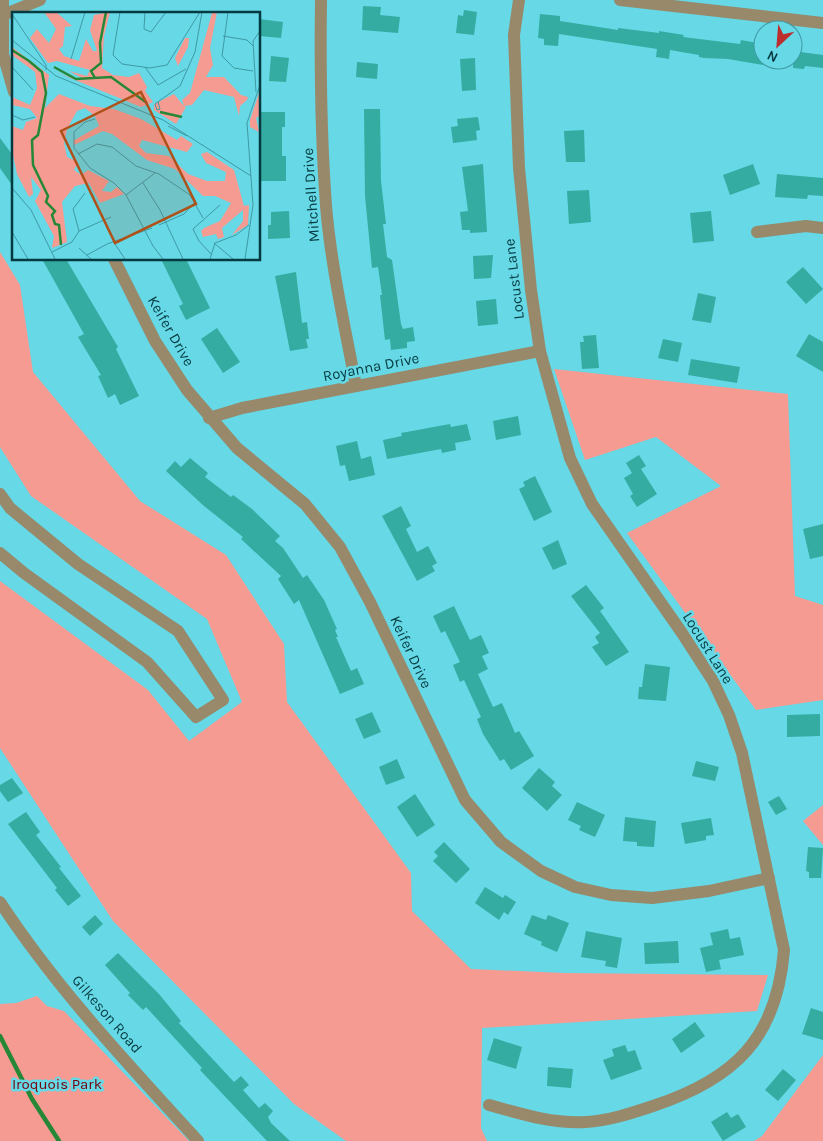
<svg xmlns="http://www.w3.org/2000/svg" width="823" height="1141" font-family="Karla,sans-serif">
	<rect width="100%" height="100%" fill="#66d8e6"/>
	<g fill="#f69b92">
		<path d="M0,252l20,33 13,87 107,129 86,54 58,89 3,58 124,171 1,38 59,58 93,4 204,2 -11,36 -275,17 -1,100 6,13h-141l-52,-37 -181,-183 -113,-173v-167l148,109 41,51 53,-39 -35,-83 -176,-123 -31,-49z"/>
		<path d="M554,369l234,25 7,202 28,9v95l-67,10 -129,-177 94,-47 -65,-49 -71,23z"/>
		<path d="M823,805v40l-20,-24z"/>
		<path d="M37,996l10,10 17,5 125,130h-189v-137l16,-1z"/>
		<path d="M823,1055v86h-69l8,-5z"/>
	</g>
	<g fill="none" stroke-linecap="round" stroke-linejoin="round">
		<path stroke="#268837" stroke-width="4.5" d="M0,1036l32,63 27,42"/>
	</g>
	<g fill="#34aca1">
		<path d="M363,6l18,1 -1,8 20,2 -2,16 -36,-3z"/>
		<path d="M464,10l13,2 -3,23 -18,-2 2,-18 5,1z"/>
		<path d="M540,14l20,2v5l58,9v-2l41,5v-2l25,4 -1,2 57,7 1,-4 22,4v21l-35,-6 -24,-1 -5,-1v-2l-29,-5 -1,9 -13,-2 1,-8 -98,-15 -1,12 -14,-1v-6l-6,-1z"/>
		<path d="M259,19l24,3 -2,16 -22,-2z"/>
		<path d="M793,51l30,4v13l-18,-2 -1,3 -11,-1z"/>
		<path d="M271,56l18,2 -3,24 -17,-1z"/>
		<path d="M475,58l1,32 -14,1 -2,-32z"/>
		<path d="M357,62l21,2 -1,15 -21,-2z"/>
		<path d="M364,109h16l1,72 5,43h-3l4,33 5,3 9,64 2,5 10,-2 2,14 -8,1v6l-16,2 -1,-11 -5,1 -5,-45h2l-4,-28 -6,1 -7,-72z"/>
		<path d="M259,112h26v15h-3v29h4v25h-27z"/>
		<path d="M478,117l2,13 -4,1 1,9 -24,3 -2,-16 7,-1 -1,-7z"/>
		<path d="M584,130l1,32h-19l-2,-31z"/>
		<path d="M0,138l14,19v31l-14,-20z"/>
		<path d="M483,164l4,68 -17,1v-3h-8l-2,-18 8,-1 -6,-44z"/>
		<path d="M753,164l7,20 -30,11 -7,-20z"/>
		<path d="M777,174l46,4v18l-15,-1 -1,4 -32,-2z"/>
		<path d="M589,190l2,32 -22,2 -2,-33z"/>
		<path d="M289,211l1,27 -22,1v-14h3v-13z"/>
		<path d="M711,211l3,30 -21,2 -3,-30z"/>
		<path d="M493,255l-2,23 -17,1 -1,-23z"/>
		<path d="M42,259h24l52,88 -2,2 23,47 -19,9 -5,-11 -7,4 -10,-22 3,-1 -23,-38 6,-3z"/>
		<path d="M161,259h25l24,49 -24,12 -7,-14 4,-2z"/>
		<path d="M803,267l20,22 -17,15 -20,-22z"/>
		<path d="M296,272l6,51 5,-1 2,17h-3l2,9 -18,3 -15,-75z"/>
		<path d="M698,293l18,4 -5,26 -19,-3z"/>
		<path d="M496,299l2,25 -20,2 -2,-25z"/>
		<path d="M217,328l23,34 -17,11 -22,-34z"/>
		<path d="M809,334l14,8v30l-27,-16z"/>
		<path d="M596,335l3,33 -17,1 -2,-27h4l-1,-6z"/>
		<path d="M663,339l19,4 -4,19 -20,-4z"/>
		<path d="M691,359l49,8 -3,16 -49,-8z"/>
		<path d="M518,416l3,19 -25,5 -3,-19z"/>
		<path d="M450,424l1,3 16,-3 4,16 -16,3 1,7 -14,3 -1,-4 -54,10 -4,-19 19,-4 -1,-3z"/>
		<path d="M357,441l4,18 10,-3 4,19 -26,6 -4,-16 -5,1 -4,-20z"/>
		<path d="M639,455l7,11 -5,3 16,25 -20,13 -7,-11 3,-2 -9,-16 8,-5 -6,-10z"/>
		<path d="M190,458l18,15 -3,4 26,20 2,-2 19,14 28,27 -5,5 8,7 20,30 4,-3 17,25 13,29 -2,1 3,7h-2l15,34 6,-3 7,16 -24,10 -41,-94 -5,4 -16,-25 3,-3 -40,-37 2,-2 -39,-31 -38,-35 9,-10 6,6z"/>
		<path d="M535,476l17,36 -18,9 -15,-32 6,-3 -2,-4z"/>
		<path d="M401,506l10,20 -5,3 11,23 11,-6 9,17 -5,3 3,5 -18,10 -35,-65z"/>
		<path d="M823,524v32l-13,3 -7,-30z"/>
		<path d="M558,540l9,24 -14,6 -11,-22z"/>
		<path d="M586,585l18,23 -4,3 29,41 -23,14 -14,-19 7,-4 -4,-6 5,-4 -29,-37z"/>
		<path d="M454,606l16,34 11,-5 8,18 -7,3 6,13 -10,5 15,33 9,-4 13,30 4,-2 15,25 -23,14 -7,-11 -4,2 -17,-27 -6,-15 4,-2 -17,-37 -4,2 -7,-17 7,-3 -15,-31 -4,2 -8,-17z"/>
		<path d="M645,664l25,3 -4,34 -28,-2 1,-12h3z"/>
		<path d="M372,712l9,20 -17,7 -9,-20z"/>
		<path d="M820,714v22l-33,1v-22z"/>
		<path d="M397,759l8,19 -19,7 -7,-18z"/>
		<path d="M696,761l23,6 -4,14 -23,-5z"/>
		<path d="M539,768l16,14 -3,4 10,9 -15,16 -25,-23z"/>
		<path d="M12,778l11,15 -15,9 -8,-11v-6z"/>
		<path d="M415,794l20,31 -18,12 -20,-30z"/>
		<path d="M779,796l8,13 -11,6 -8,-13z"/>
		<path d="M577,802l28,13 -10,22 -16,-7 2,-4 -13,-6z"/>
		<path d="M26,812l14,20 -4,3 25,32 -2,1 22,28 -13,10 -13,-16 2,-2 -49,-64z"/>
		<path d="M625,817l31,4 -2,26 -17,-1v-4l-14,-1z"/>
		<path d="M711,818l3,17 -8,1v4l-21,4 -4,-21z"/>
		<path d="M444,842l26,27 -14,14 -23,-22 5,-5 -4,-4z"/>
		<path d="M808,847l15,1 -2,30h-12v-6l-3,-1z"/>
		<path d="M485,887l18,11 2,-3 11,7 -8,13 -4,-3 -5,8 -24,-17z"/>
		<path d="M95,915l8,9 -13,12 -8,-9z"/>
		<path d="M532,915l14,5 2,-5 21,8 -12,29 -16,-7 1,-3 -18,-8z"/>
		<path d="M728,929l2,10 10,-2 4,18 -25,5 2,9 -15,3 -6,-24 13,-3 -3,-12z"/>
		<path d="M586,931l36,7 -5,30 -12,-2 1,-5 -25,-4z"/>
		<path d="M678,941l1,22 -34,1 -1,-21z"/>
		<path d="M118,953l41,41 22,27 -2,2 55,59 7,-6 8,9 -6,5 16,18 6,-5 8,8 -5,6 3,6 19,18h-23l-67,-71 2,-2 -56,-61 -3,3 -15,-15 2,-2 -25,-28z"/>
		<path d="M811,1008l12,4v28l-21,-6z"/>
		<path d="M695,1022l10,14 -24,17 -9,-14z"/>
		<path d="M494,1038l28,9 -6,22 -29,-9z"/>
		<path d="M625,1045l3,7 7,-2 7,19 -31,11 -8,-20 11,-4 -2,-7z"/>
		<path d="M548,1067l25,2 -2,19 -24,-2z"/>
		<path d="M783,1069l13,11 -18,21 -13,-11z"/>
		<path d="M727,1112l4,6 7,-4 8,13 -23,14 -12,-19z"/>
	</g>
	<g fill="none" stroke-linecap="round" stroke-linejoin="round">
		<g stroke="#97896a" stroke-width="12">
			<path d="M3,0v54l11,38"/>
			<path d="M321,0c-1,69 0,137 5,206 5,60 19,121 30,180"/>
			<path d="M620,0l203,23"/>
			<path d="M3,15l37,-15"/>
			<path d="M757,232l49,-6 17,2"/>
			<path d="M114,259l41,82 32,49 50,58 68,56 35,43 30,55 95,198 36,42 40,29 34,16 36,8 41,3 57,-7 60,-13"/>
			<path d="M209,418l33,-10 298,-57"/>
			<path d="M0,494l10,14 68,56 100,67 45,69 -27,17 -49,-55 -123,-89 -24,-20"/>
			<path d="M0,902c57,87 128,162 198,239"/>
			<path d="M489,1105c32,9 64,19 97,17 22,-1 46,-9 67,-16 82,-27 124,-68 131,-156l-42,-197 -13,-38 -16,-34 -31,-48 -90,-129 -22,-46 -30,-107 -9,-61 -12,-122 -5,-133 5,-35"/>
		</g>
	</g>
	<g text-anchor="middle" stroke-width="5" stroke-linejoin="round" paint-order="stroke">
		<g font-size="15" fill="#053b40" stroke="#66d8e6">
			<text transform="translate(311 195) rotate(-94)" y="5">Mitchell Drive</text>
			<text transform="translate(514 279) rotate(-97)" y="5">Locust Lane</text>
			<text transform="translate(171 331) rotate(60)" y="5">Keifer Drive</text>
			<text transform="translate(371 367) rotate(-11)" y="5">Royanna Drive</text>
			<text transform="translate(708 648) rotate(58)" y="5">Locust Lane</text>
			<text transform="translate(411 652) rotate(65)" y="5">Keifer Drive</text>
			<text transform="translate(107 1014) rotate(49)" y="5">Gilkeson Road</text>
		</g>
		<g font-size="15" fill="#73000a" stroke="#66d8e6">
			<text x="57" y="1089">Iroquois Park</text>
		</g>
	</g>
	<g transform="translate(12 12)">
		<rect width="248" height="248" fill="#66d8e6"/>
		<path d="M32,0h12l16,14 -7,1 -2,19 -4,3 5,7 15,5 7,-22 7,12h4l-7,-21 4,-15 16,-3 -6,24 -2,32 11,7 16,2 10,-4 8,14 -2,4 8,11 -12,5 -88,-36 24,9 5,-2 -13,-7 18,5 3,-6 -33,-9 -9,2 -18,-25 7,-9 12,14 7,-14zM205,0l-7,36 3,17 -7,12h18l17,18 7,2 -1,3 -7,6 -1,10 -5,-19 -30,-7 -12,15 -8,1 2,1 -10,17 -22,-14v-6l20,-10 10,12 -2,-6 8,-7 22,-80zM173,26h4l-1,9 -10,19 -3,-8zM0,35l37,28 -4,33 14,-14 31,12 24,3 27,10 36,21 4,-4 12,8 -6,8 -45,-12 -3,6 7,7 23,3 19,18 19,7h18l1,-9 -20,-9 -5,-9 6,-2 27,18 10,36 5,-1 -1,20 -16,10 11,-14v-11l-21,18 2,9 -6,2 -2,-5 -13,3 -2,-6 3,-3 16,-7 11,-18 -16,-7h-12l-28,-27 -28,-9 -35,-26 -9,-3 -29,14 -1,-4 26,-15 -4,-10 -10,-8 -8,3 -10,18 -3,14 3,14 11,5 -4,8 7,5 7,-5 21,11 -7,10 9,1 6,-5 7,7 -24,9 -11,-20 -14,3 -13,16 5,40 -15,6 2,-12 -19,-35 6,-11 -10,-13 2,17 -4,3 -12,-23 -5,-24v-24l11,4 3,-8 11,-4 -7,-9 -18,-4v-8l18,8 7,-17 -2,-16 -23,-17zM248,78l-1,26 -3,2 3,14 -9,-5v-7z" fill="#f69b92"/>
		<path fill="none" stroke="#268837" stroke-width="2.5" d="M0,38l17,11M17,49l13,11 4,21 -8,42 -6,5 1,25 15,31 -2,6 9,9 -3,4 3,9 4,1 2,20M42,55l22,12 35,-2 36,26M83,66l-4,-7 10,-8 -1,-20 6,-31M148,100l22,5"/>
		<path fill="none" stroke="#3f99a4" stroke-width="1" d="M108,0l-7,43 9,9 28,4 17,-3 33,-53M133,0l-1,17 7,3 15,-20M216,0l-6,44 12,12 19,3M0,2l34,51v5M211,24l24,4 6,6M0,28l44,36 107,44 88,56M59,47l14,-47M0,55l21,23M133,55l13,18 28,-16M244,80l-3,-51 7,-10M146,90l2,7 -3,1 -2,-6 25,-18 15,-34 7,-40M0,103l11,5 12,-3M83,107l-10,3 -11,10v16l16,20 24,15 12,12 27,51 10,13M156,114l19,10M66,142l19,-10 15,3 24,19 23,8 31,21 13,23M131,171l17,27 23,49M0,176l19,22 24,49M114,183l29,-22M147,213l25,-11 11,-12M67,219l-6,-22 12,-16M0,220l16,27M101,229l12,18M202,231l19,16M67,236l12,11M40,240l20,-10 7,-11 32,-14M199,242l-12,-13 -6,-12 27,-24M75,243l20,-11 45,-16M198,247l5,-16 21,-8 13,-10M233,247l8,-54 -6,-82 13,-38"/>
		<path fill="#af5219" fill-opacity="0.15" stroke="#af5219" stroke-width="2.5" d="M129,80l55,112 -81,39 -54,-112z"/>
		<rect width="248" height="248" fill="none" stroke="#053b40" stroke-width="2.5"/>
	</g>
	<g transform="translate(778 45) rotate(206)"><circle r="24" fill="#66d8e6" stroke="#3f99a4"/>
	<path d="M0-4L9 19L0 12L-9 19Z" fill="#bc2d2d"/>
	<text y="-8" font-size="14" font-weight="bold" text-anchor="middle" fill="#053b40">N</text>
	</g>
</svg>
